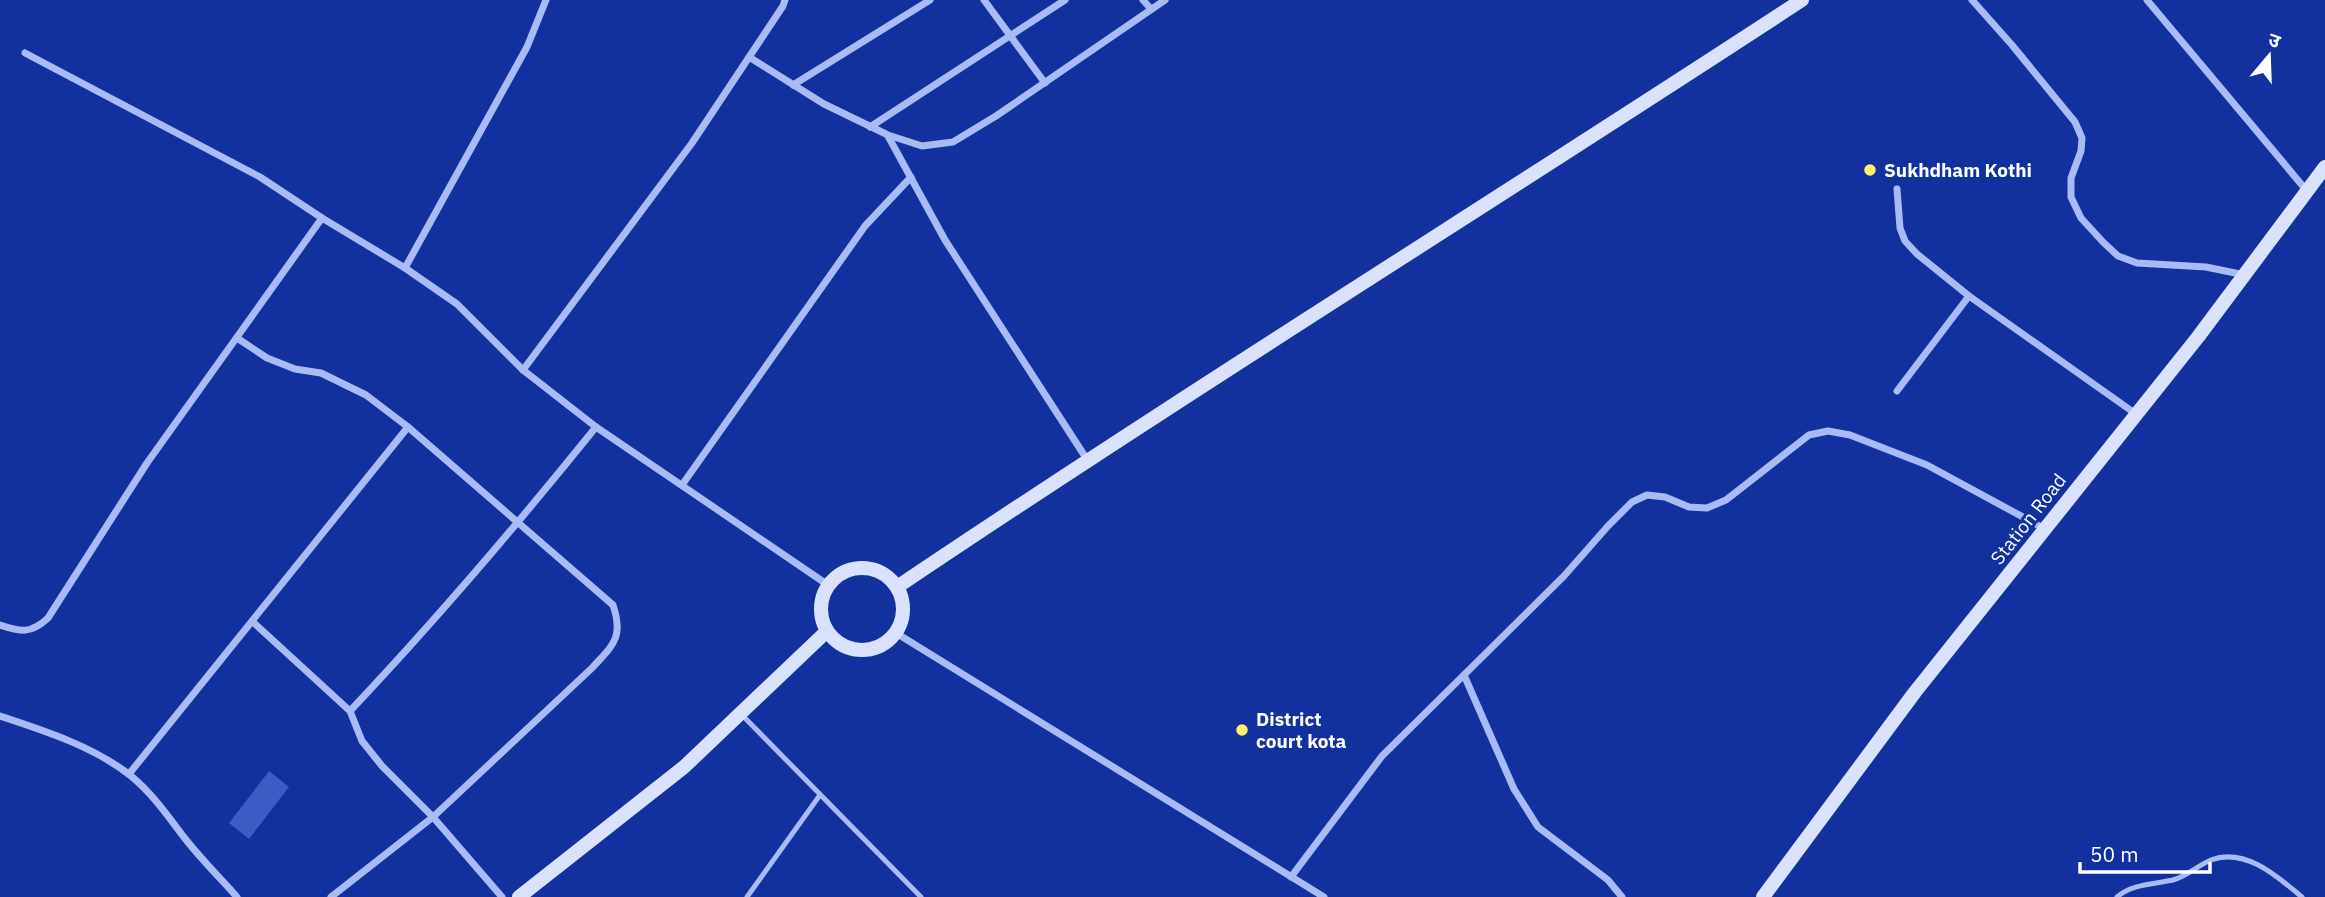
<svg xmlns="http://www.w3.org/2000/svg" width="2325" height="897" font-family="'IBM Plex Sans','Noto Sans Devanagari',sans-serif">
	<rect width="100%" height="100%" fill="#12319e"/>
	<path fill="#3c5bc5" d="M269,771l20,16 -40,52 -20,-16z"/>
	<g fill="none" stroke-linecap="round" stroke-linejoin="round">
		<g stroke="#a9bbf4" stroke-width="5">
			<path d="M741,714l180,183"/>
			<path d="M747,897l73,-102"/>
			<path d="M2117,897c15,-13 37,-13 56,-17 15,-4 25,-15 38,-20 34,-13 67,17 91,37"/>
		</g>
		<g stroke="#a9bbf4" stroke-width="7">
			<path d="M984,0l61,83"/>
			<path d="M1143,0l8,9"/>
			<path d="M1972,0l40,45 63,77 7,16 -1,13 -10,27v19l10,21 22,24 15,14 19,7 69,4 39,8"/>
			<path d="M2147,0l160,191"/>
			<path d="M25,53l235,124 62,41 83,50 52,36 66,66 73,57 232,158"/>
			<path d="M749,57l75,47 64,31 34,11 31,-4 43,-26 169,-116"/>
			<path d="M793,85l137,-85"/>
			<path d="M870,127l195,-127"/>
			<path d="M888,136l57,104 143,221"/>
			<path d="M1897,189l3,39 5,13 12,13 52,42 167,118"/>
			<path d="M405,268l122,-221 19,-47"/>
			<path d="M237,338l30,20 28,11 26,4 45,22 42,32 205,178c11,33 0,40 -21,63l-159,149 -102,80"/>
			<path d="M523,370l169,-227 91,-137 2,-6"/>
			<path d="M1897,391l72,-95"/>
			<path d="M682,485l183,-259 46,-49"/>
			<path d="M253,622l97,89 12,30 20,25 51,51 69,80"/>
			<path d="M0,625c21,7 31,9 48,-7l99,-155 175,-245"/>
			<path d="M896,633l428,264"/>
			<path d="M1464,675l50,114 24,38 70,53 14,17"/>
			<path d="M350,711c86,-91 167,-186 246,-284"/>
			<path d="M0,716c43,14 95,31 131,60 23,19 38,42 56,65 16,20 34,38 50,56"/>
			<path d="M129,774l279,-347"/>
			<path d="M1291,877l91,-121 182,-180 44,-50 24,-24 15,-7 18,2 24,10 18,1 19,-8 83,-65 19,-4 22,4 77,30 118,64"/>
		</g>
		<g stroke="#d9e1fd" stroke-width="14">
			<circle cx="862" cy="609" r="41"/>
			<path d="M897,587c299,-201 604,-390 905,-587"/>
			<path d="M519,897l165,-130 143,-136"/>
			<path d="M1763,897l152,-205 283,-355 127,-170"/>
		</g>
	</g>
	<g fill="#fff46c" stroke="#12319e" stroke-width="2.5">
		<circle cx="1870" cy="170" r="7"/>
		<circle cx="1242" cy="730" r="7"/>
	</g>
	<g text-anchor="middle" stroke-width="6" stroke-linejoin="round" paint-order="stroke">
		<g font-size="19" font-weight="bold" fill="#fff" stroke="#12319e" text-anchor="start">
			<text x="1884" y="177">Sukhdham Kothi</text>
			<text x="1256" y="726">District<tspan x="1256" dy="22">court kota</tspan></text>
		</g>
		<g font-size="19" fill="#fff" stroke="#12319e">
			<text transform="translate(2028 519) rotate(-52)" y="7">Station Road</text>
		</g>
	</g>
	<g transform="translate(2269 56) rotate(19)" stroke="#12319e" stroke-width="5" paint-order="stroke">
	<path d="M0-5L12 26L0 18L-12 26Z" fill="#ffffff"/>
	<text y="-10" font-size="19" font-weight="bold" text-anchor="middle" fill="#ffffff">उ</text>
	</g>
	<path d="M2080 862v10h130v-10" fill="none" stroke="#ffffff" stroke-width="3.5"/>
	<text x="2090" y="862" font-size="21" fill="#ffffff" stroke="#12319e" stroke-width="5" paint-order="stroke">50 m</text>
</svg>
